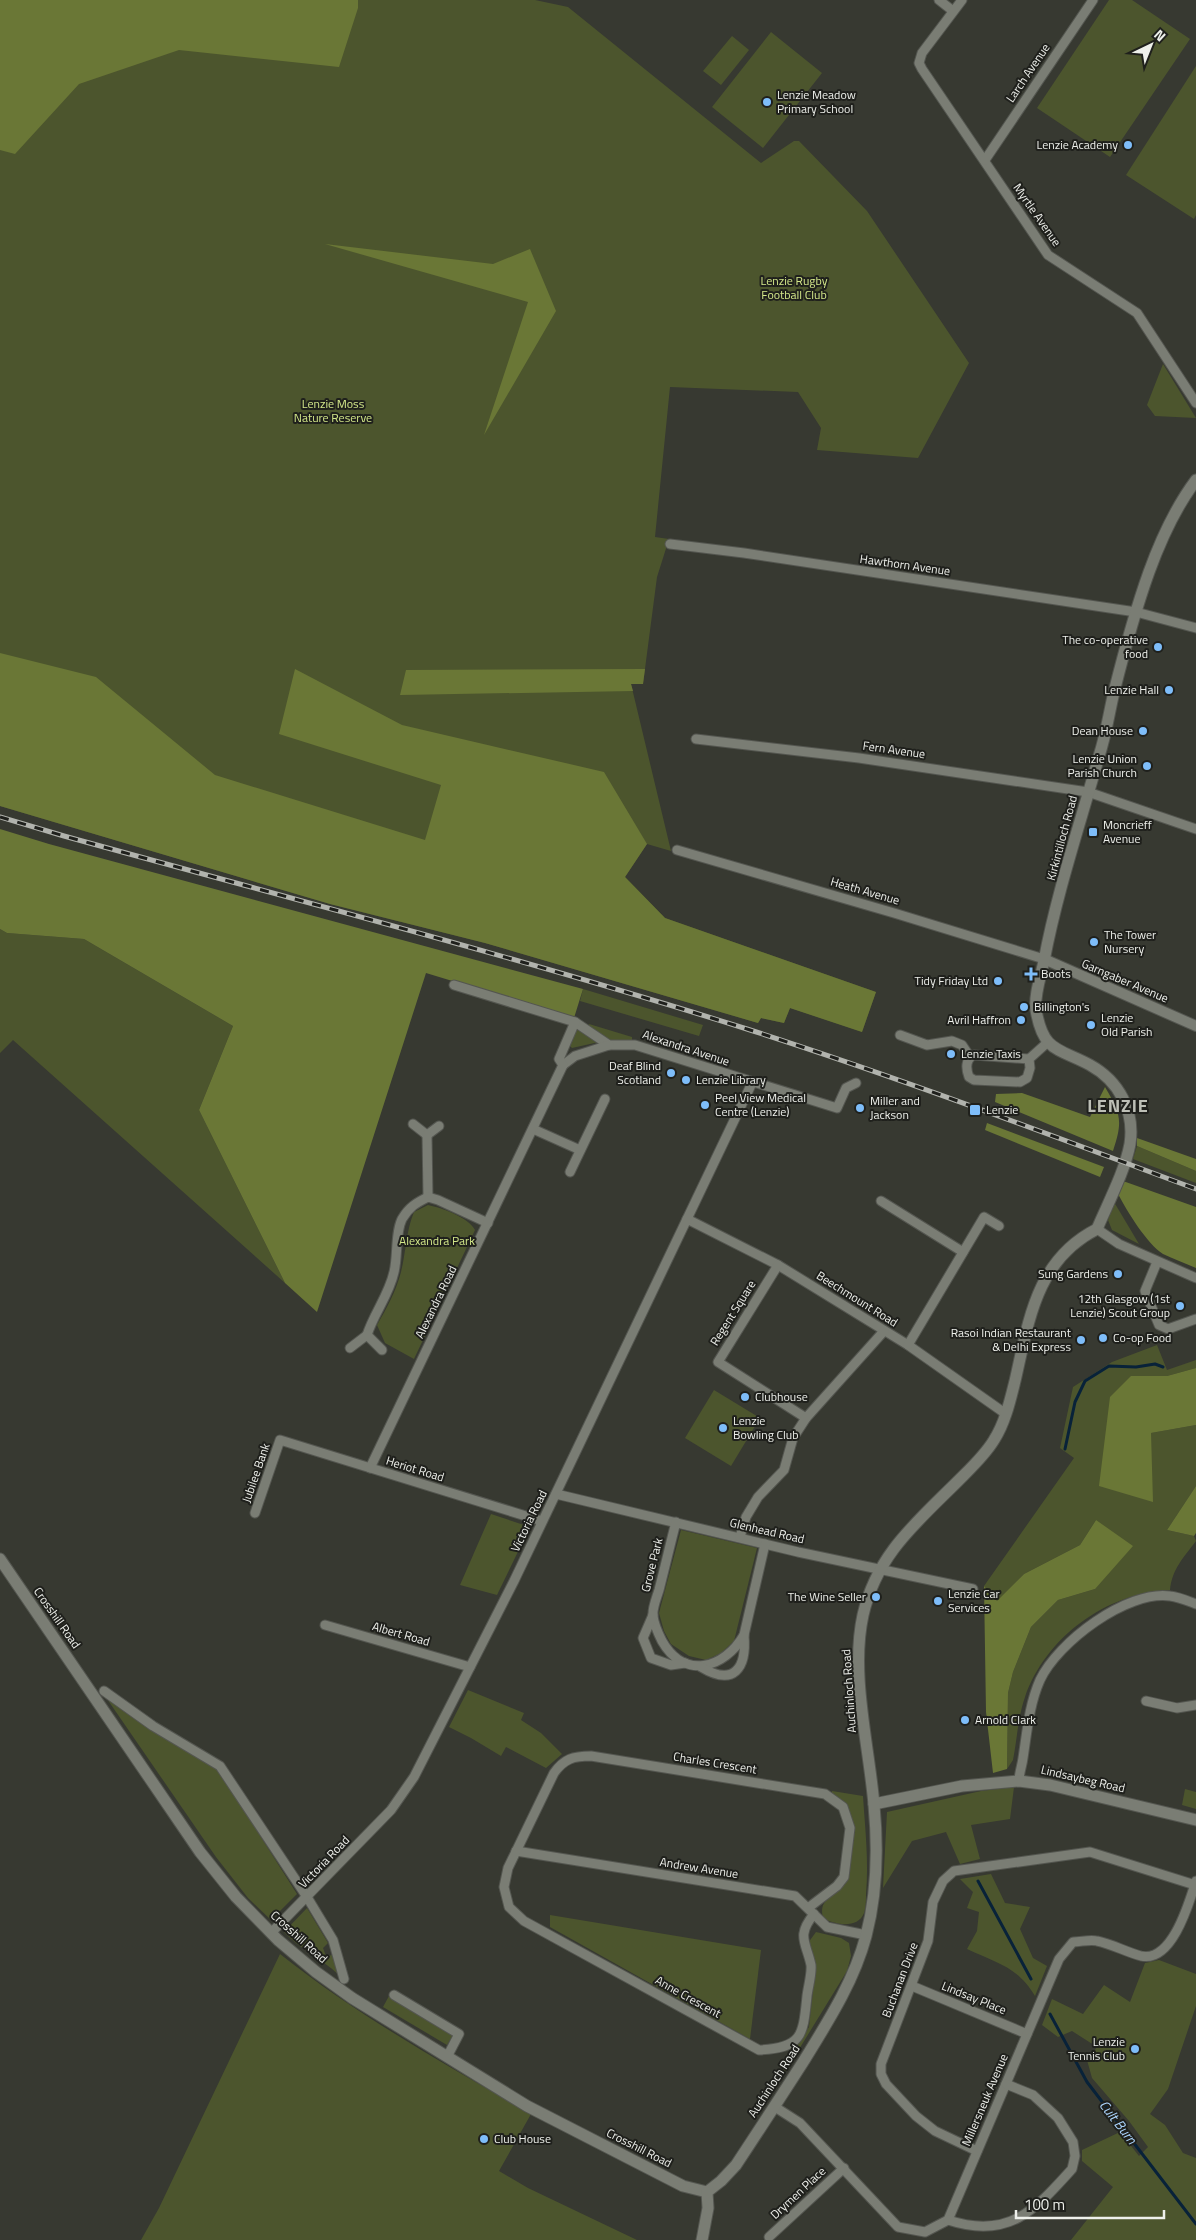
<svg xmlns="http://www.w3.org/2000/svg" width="1196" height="2240" font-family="'Titillium Web',sans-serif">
	<rect width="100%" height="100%" fill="#373931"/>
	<g fill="#4c552d">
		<path d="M0,0h535l33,7 193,156 33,-22h5l68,70 102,152 -51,95 -101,-8 4,-22 -23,-36 -128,-5 -15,150 14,2 -12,38 -14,107h-12l40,167 -24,-7 -22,33 40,41 211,74 -14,40 -72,-24 -6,15 -23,-5 -3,5 -273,-80 -155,-39 -330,-98z"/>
		<path d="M1109,0h23l58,39 -80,118 -73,-49z"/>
		<path d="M771,32l51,41 -59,75 -51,-41z"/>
		<path d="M732,36l17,14 -28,35 -18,-14z"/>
		<path d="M1196,66v149l-2,4 -68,-44z"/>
		<path d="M1163,364l33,54 -41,-2 -8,-11z"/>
		<path d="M0,929l7,4 77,6 149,87 -34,84 86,173 -272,-243 -13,13z"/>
		<path d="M583,989l120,36 -4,11 -119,-35z"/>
		<path d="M589,1024l43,13v3l-22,1 -22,-14z"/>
		<path d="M578,1027l21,15 -27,6 -3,-3z"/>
		<path d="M1137,1146l59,25v12l-63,-24z"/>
		<path d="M1114,1202l25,42 -27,-14 -4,-10z"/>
		<path d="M428,1205c14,3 40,12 47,25l-61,129 -29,-16 -8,-18c10,-17 19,-34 24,-53 5,-20 5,-41 13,-60z"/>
		<path d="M1157,1345l10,25 29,-10v8l-29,8h-36l20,57 45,-8v61l-29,44 27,6 2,5c-12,16 -24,28 -26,49 -64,3 -124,47 -145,107 -7,20 -8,43 -12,63l-6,9 1,-76 5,-21 18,-45 27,-27 37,-11 1,-69 -16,25 -56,29 -27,28 -13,-16 90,-128 -14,-10 13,-61 39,-25z"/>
		<path d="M714,1390l46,28 -29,48 -46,-28z"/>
		<path d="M491,1514l39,13 -33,68 -37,-10z"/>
		<path d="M681,1530l76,18 -23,93 -13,12 -15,7 -17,-4 -18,-12 -7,-13 -5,-18z"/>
		<path d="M468,1690l56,23 -3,7 20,13 21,21 -16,14 -40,-21 -5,9 -30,-18 -22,-11z"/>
		<path d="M105,1696l112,72 80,126 -26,26 -23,-22 -32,-41z"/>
		<path d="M1014,1787l-4,32 -39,6 9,34 -20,5 -14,-32 -34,9 -29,47 4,-76 94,-21z"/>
		<path d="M1185,1789l11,3v17l-14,-4z"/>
		<path d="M832,1791l31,5c2,32 6,65 3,98 0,6 0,14 -2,19 -6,16 -29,12 -41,5 -4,-19 7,-17 16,-29 5,-8 12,-50 15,-62l-22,-33z"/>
		<path d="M991,1874l14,29 25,4 -10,22 13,29 14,8 -12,30c-17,-29 -38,-33 -68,-47l10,-18 2,-19 -12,-4 6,-16 -13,-13z"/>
		<path d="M307,1908l21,35 -5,5 3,8 7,-1 6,20c-18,-17 -38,-25 -55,-43z"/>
		<path d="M550,1915l211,35 -11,89 -200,-112z"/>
		<path d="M816,1932l25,6 8,5 2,13 -4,15 -65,106 -3,-2 9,-13v-8l9,-8 12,-19 6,-55 -7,-29z"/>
		<path d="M280,1954c78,62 165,110 251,160l-32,57 29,17 109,52h-496l18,-32z"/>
		<path d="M1159,1960l37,14v32l-28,83 -18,25 15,11 18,28 13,5v82h-125l42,-53 -31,-26v-11l38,-18 19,24 9,-9 -19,-26 -37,-43 -5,-18 10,-13 -25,-16 -14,6 -16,-12 10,-26 31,15 21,-29 26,17 15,-39z"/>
		<path d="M389,1996l64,39 -6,10 -64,-38z"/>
	</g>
	<g fill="#6a7736">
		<path d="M0,0h358v8l-19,59 -160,-17 -100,34 -64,70 -15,-4z"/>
		<path d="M325,244l168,20 37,-15 26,62 -72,124 44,-133z"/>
		<path d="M0,653l96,24 119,98 210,65 16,-55 -162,-51 16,-65 107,56 202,47 43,72 -22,33 40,41 211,74 -14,40 -72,-24 -6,15 -23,-5 -3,5 -273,-80 -155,-39 -330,-98z"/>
		<path d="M645,669l-2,15h-12l2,7 -233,4 6,-25z"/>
		<path d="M0,829l49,15 534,145 -9,29 -148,-45 -109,339 -32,-29 -86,-173 34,-84 -149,-87 -77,-6 -7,-4z"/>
		<path d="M1105,1087c16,27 18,34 8,64l-118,-49 1,-8 26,-1 68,24z"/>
		<path d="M987,1123l117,44 -4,10 -115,-47z"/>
		<path d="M1137,1138l59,21v12l-59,-25z"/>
		<path d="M1123,1181l73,26v61c-11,-5 -23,-9 -33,-14 -16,-10 -36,-43 -45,-60z"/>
		<path d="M1196,1368v57l-45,8 2,69 -54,-16 11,-89 21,-21h36z"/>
		<path d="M1196,1486v47l-2,3 -27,-6z"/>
		<path d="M1096,1520l37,26 -38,43 -37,11 -27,27 -18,45 -5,21 -1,76 -14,4 -7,-61 -2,-126 13,15 27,-27 56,-29z"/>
	</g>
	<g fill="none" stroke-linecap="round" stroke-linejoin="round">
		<g stroke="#082239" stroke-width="3">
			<path d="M1065,1449l10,-47 10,-21 24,-15 27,1 19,-3 8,3"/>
			<path d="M978,1881l53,98"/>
			<path d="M1050,2014l37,68 109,142"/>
		</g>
		<g stroke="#545650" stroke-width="11">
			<g id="minor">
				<path d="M939,0l14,11"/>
				<path d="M962,0l-40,53 -3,10 3,6 126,186 89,58 59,90"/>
				<path d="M985,160l108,-160"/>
				<path d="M670,544l74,9 392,59 60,16"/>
				<path d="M696,739l163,19 229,34 108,37"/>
				<path d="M677,850l217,63 150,46"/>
				<path d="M454,985l121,37 34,23h26l202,63 9,-20 10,-5"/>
				<path d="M900,1035l27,10 25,-4 10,4 8,12"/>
				<path d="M1029,1059l1,9 -3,10 -7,4 -46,-2 -5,-3c-3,-8 -4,-18 5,-22l55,4 19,-17"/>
				<path d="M563,1065l12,-9 34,-11"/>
				<path d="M413,1124l14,11 12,-9"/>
				<path d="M533,1129l47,21"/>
				<path d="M427,1135l1,62"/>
				<path d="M570,1172l35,-73"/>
				<path d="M881,1201l82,51"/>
				<path d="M687,1219l91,46 130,80 98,69"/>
				<path d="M1097,1229l22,15 77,34"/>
				<path d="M1157,1262l-12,29 14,34 9,4 28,-10"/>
				<path d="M778,1265l-60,97 88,56"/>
				<path d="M367,1335c7,-22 22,-40 27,-63 4,-16 1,-39 8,-53 7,-12 14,-16 26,-22l10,3 50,23"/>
				<path d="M908,1345l76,-128 15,9"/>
				<path d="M350,1348l17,-13 15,15"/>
				<path d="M370,1468l193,-403 -4,-6 16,-37"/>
				<path d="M556,1494l242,58 175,37"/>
				<path d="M255,1513l25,-73 262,81"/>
				<path d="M676,1522c-6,23 -11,45 -17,68 -2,7 -7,18 -6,26 1,9 5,17 9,25 22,39 62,28 82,-6l21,-91"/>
				<path d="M740,1537l6,-20 12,-20 26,-27 9,-32 13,-20 78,-87"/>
				<path d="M653,1615l-10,23 8,20 20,7 14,-2"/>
				<path d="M325,1625l145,42"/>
				<path d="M701,1667c33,20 46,1 43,-32"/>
				<path d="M104,1691l49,35 67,40 87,131 26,43 11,39"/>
				<path d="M1146,1701l31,7 19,-3"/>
				<path d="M1019,1781c0,-8 3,-15 4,-23 4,-26 6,-53 17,-78 18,-38 87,-90 130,-84 9,1 18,5 26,8"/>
				<path d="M516,1851l279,45 32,31 39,8"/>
				<path d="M808,1908l29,-22 7,-9 6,-49 -7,-21 -18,-13 -234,-38c-18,0 -27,3 -37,17l-46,95 -4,19 5,20 15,14 235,129c44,-2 44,-15 48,-54 1,-9 5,-22 4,-31 -5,-23 -15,-29 3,-51"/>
				<path d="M271,1933l120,-123 23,-33 100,-196 238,-498"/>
				<path d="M912,1986l115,48"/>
				<path d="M394,1995l65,39 -12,23"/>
				<path d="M775,2107l25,16 98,104 27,5 23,-12 111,-261 14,-17c8,0 17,-3 24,-1 15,3 29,11 44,15 31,7 48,-53 55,-75"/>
				<path d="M977,2151l-42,-20 -19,-15 -30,-32 -5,-10v-10l47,-123 5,-39 10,-21 11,-10 136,-19 105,33"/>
				<path d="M948,2220c61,20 87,-10 124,-51l3,-13 -2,-14 -15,-24 -25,-23 -27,-11"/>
				<path d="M769,2237l75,-69"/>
			</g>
		</g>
		<g stroke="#545650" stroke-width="12">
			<path id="tertiary" d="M1044,959l152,67"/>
		</g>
		<g stroke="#545650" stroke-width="13">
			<g id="secondary">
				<path d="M0,1559l200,293 36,45 42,43 38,32 36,26 175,108 156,80 24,6"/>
				<path d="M874,1804l88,-18 57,-5 31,4 146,35"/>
				<path d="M702,2240l6,-32 -1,-16 14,-11 15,-16c23,-35 46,-70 69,-106 24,-39 49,-78 61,-123 11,-42 12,-89 8,-131 -5,-60 -24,-131 -11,-190 14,-61 53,-92 96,-135 12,-12 26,-25 35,-40 11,-17 16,-39 21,-59 14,-61 21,-121 82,-152 11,-26 28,-58 33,-85 5,-33 -11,-63 -40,-79 -32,-17 -47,-13 -54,-55 -2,-15 5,-34 8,-49 13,-69 36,-137 55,-205 7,-21 10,-43 15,-64 10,-40 21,-81 35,-120 12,-33 26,-64 47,-92"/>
			</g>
		</g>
		<use href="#minor" stroke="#7a7d74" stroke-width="9"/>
		<use href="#tertiary" stroke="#7a7d74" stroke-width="10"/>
		<use href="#secondary" stroke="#7a7d74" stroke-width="11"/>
		<g stroke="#b1b3ad" stroke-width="5">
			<path id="rail" d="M0,817l64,19c228,63 457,122 683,193 151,48 300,105 449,160"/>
		</g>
		<use href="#rail" stroke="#1f201c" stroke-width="3" stroke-dasharray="9" stroke-linecap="butt"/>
	</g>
	<g fill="#7ebdf9" stroke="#1f201c" stroke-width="2">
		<circle cx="767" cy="102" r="5"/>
		<circle cx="1128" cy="145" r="5"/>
		<circle cx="1158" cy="647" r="5"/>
		<circle cx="1169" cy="690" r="5"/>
		<circle cx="1143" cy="731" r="5"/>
		<circle cx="1147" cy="766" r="5"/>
		<rect x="1088" y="827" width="10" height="10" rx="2.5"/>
		<circle cx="1094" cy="942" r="5"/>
		<path d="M1028.5 966.5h5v5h5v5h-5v5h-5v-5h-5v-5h5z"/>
		<circle cx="998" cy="981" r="5"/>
		<circle cx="1024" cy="1007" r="5"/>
		<circle cx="1021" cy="1020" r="5"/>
		<circle cx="1091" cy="1025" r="5"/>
		<circle cx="951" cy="1054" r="5"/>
		<circle cx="671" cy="1073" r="5"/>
		<circle cx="686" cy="1080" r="5"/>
		<circle cx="705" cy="1105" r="5"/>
		<circle cx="860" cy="1108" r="5"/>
		<rect x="969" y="1104" width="12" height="12" rx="2.5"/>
		<circle cx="1118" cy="1274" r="5"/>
		<circle cx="1180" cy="1306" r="5"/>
		<circle cx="1103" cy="1338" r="5"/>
		<circle cx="1081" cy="1340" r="5"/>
		<circle cx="745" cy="1397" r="5"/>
		<circle cx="723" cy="1428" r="5"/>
		<circle cx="876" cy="1597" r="5"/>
		<circle cx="938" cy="1601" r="5"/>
		<circle cx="965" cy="1720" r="5"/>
		<circle cx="1135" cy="2049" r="5"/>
		<circle cx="484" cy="2139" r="5"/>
	</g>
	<g text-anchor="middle" stroke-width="4" stroke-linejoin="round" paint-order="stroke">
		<g font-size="12" fill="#eef0eb" stroke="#1f201c">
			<text transform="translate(1028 73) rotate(-56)" y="4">Larch Avenue</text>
			<text transform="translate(1037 215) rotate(55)" y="4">Myrtle Avenue</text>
			<text transform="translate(905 565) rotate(8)" y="4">Hawthorn Avenue</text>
			<text transform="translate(894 750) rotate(8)" y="4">Fern Avenue</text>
			<text transform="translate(1062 838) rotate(-75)" y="4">Kirkintilloch Road</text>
			<text transform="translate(865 891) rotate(16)" y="4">Heath Avenue</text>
			<text transform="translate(1125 981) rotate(23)" y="4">Garngaber Avenue</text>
			<text transform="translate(686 1048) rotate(18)" y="4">Alexandra Avenue</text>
			<text transform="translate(857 1299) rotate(32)" y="4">Beechmount Road</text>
			<text transform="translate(436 1302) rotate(-64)" y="4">Alexandra Road</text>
			<text transform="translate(733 1313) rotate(-58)" y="4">Regent Square</text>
			<text transform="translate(415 1469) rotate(17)" y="4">Heriot Road</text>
			<text transform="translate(256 1473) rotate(-71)" y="4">Jubilee Bank</text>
			<text transform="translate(529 1521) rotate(-64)" y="4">Victoria Road</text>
			<text transform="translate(767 1531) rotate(13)" y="4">Glenhead Road</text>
			<text transform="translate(652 1565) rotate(-76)" y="4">Grove Park</text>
			<text transform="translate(57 1618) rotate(55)" y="4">Crosshill Road</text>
			<text transform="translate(401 1634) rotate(16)" y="4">Albert Road</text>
			<text transform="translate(849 1691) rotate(-94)" y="4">Auchinloch Road</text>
			<text transform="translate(715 1763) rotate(9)" y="4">Charles Crescent</text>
			<text transform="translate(1083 1779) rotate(13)" y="4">Lindsaybeg Road</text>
			<text transform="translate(324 1862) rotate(-46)" y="4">Victoria Road</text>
			<text transform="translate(699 1868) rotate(9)" y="4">Andrew Avenue</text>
			<text transform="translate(299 1937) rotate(42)" y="4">Crosshill Road</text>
			<text transform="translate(900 1980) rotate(-69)" y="4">Buchanan Drive</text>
			<text transform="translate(688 1997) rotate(29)" y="4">Anne Crescent</text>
			<text transform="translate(974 1998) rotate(22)" y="4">Lindsay Place</text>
			<text transform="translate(774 2081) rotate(-57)" y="4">Auchinloch Road</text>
			<text transform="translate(985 2100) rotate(-67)" y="4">Millersneuk Avenue</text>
			<text transform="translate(639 2148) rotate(27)" y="4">Crosshill Road</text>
			<text transform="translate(798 2193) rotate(-43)" y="4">Drymen Place</text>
		</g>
		<g font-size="12" fill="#eef0eb" stroke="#1f201c" text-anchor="start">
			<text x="777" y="99">Lenzie Meadow<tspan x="777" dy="14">Primary School</tspan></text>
			<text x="1118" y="149" text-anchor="end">Lenzie Academy</text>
			<text x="1148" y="644" text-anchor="end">The co-operative<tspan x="1148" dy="14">food</tspan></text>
			<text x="1159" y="694" text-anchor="end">Lenzie Hall</text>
			<text x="1133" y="735" text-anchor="end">Dean House</text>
			<text x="1137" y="763" text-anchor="end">Lenzie Union<tspan x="1137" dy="14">Parish Church</tspan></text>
			<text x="1103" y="829">Moncrieff<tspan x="1103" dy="14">Avenue</tspan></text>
			<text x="1104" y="939">The Tower<tspan x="1104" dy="14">Nursery</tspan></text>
			<text x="1041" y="978">Boots</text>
			<text x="988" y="985" text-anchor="end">Tidy Friday Ltd</text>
			<text x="1034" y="1011">Billington's</text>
			<text x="1101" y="1022">Lenzie<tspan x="1101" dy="14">Old Parish</tspan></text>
			<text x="1011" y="1024" text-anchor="end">Avril Haffron</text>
			<text x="961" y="1058">Lenzie Taxis</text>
			<text x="661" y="1070" text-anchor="end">Deaf Blind<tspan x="661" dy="14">Scotland</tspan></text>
			<text x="696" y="1084">Lenzie Library</text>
			<text x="715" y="1102">Peel View Medical<tspan x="715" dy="14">Centre (Lenzie)</tspan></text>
			<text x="870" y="1105">Miller and<tspan x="870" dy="14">Jackson</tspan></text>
			<text x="986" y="1114">Lenzie</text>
			<text x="1108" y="1278" text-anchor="end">Sung Gardens</text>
			<text x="1170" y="1303" text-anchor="end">12th Glasgow (1st<tspan x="1170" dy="14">Lenzie) Scout Group</tspan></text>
			<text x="1071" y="1337" text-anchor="end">Rasoi Indian Restaurant<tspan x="1071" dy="14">&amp; Delhi Express</tspan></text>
			<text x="1113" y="1342">Co-op Food</text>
			<text x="755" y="1401">Clubhouse</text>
			<text x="733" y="1425">Lenzie<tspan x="733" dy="14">Bowling Club</tspan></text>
			<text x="948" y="1598">Lenzie Car<tspan x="948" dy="14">Services</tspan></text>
			<text x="866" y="1601" text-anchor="end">The Wine Seller</text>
			<text x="975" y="1724">Arnold Clark</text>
			<text x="1125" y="2046" text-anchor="end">Lenzie<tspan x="1125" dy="14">Tennis Club</tspan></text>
			<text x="494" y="2143">Club House</text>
		</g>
		<g font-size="12" fill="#d4e88a" stroke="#1f201c">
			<text x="794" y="285">Lenzie Rugby<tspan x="794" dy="14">Football Club</tspan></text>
			<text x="333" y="408">Lenzie Moss<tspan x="333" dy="14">Nature Reserve</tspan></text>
			<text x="437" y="1245">Alexandra Park</text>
		</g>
		<g font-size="14" font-style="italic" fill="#abd4fd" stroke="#1f201c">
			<text transform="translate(1118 2122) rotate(52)" y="5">Cult Burn</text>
		</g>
		<g font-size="18" font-weight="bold" letter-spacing="1" fill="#bdbfb6" stroke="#1f201c">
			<text x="1118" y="1112">LENZIE</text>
		</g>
	</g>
	<g transform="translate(1151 45) rotate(43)" stroke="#1f201c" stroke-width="4" paint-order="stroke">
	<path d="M0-4L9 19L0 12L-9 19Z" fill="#eef0eb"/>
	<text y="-8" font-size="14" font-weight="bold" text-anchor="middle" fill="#eef0eb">N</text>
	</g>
	<path d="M1016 2210v8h148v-8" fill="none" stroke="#eef0eb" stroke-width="2.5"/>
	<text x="1024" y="2210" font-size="15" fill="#eef0eb" stroke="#1f201c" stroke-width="4" paint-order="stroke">100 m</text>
</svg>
